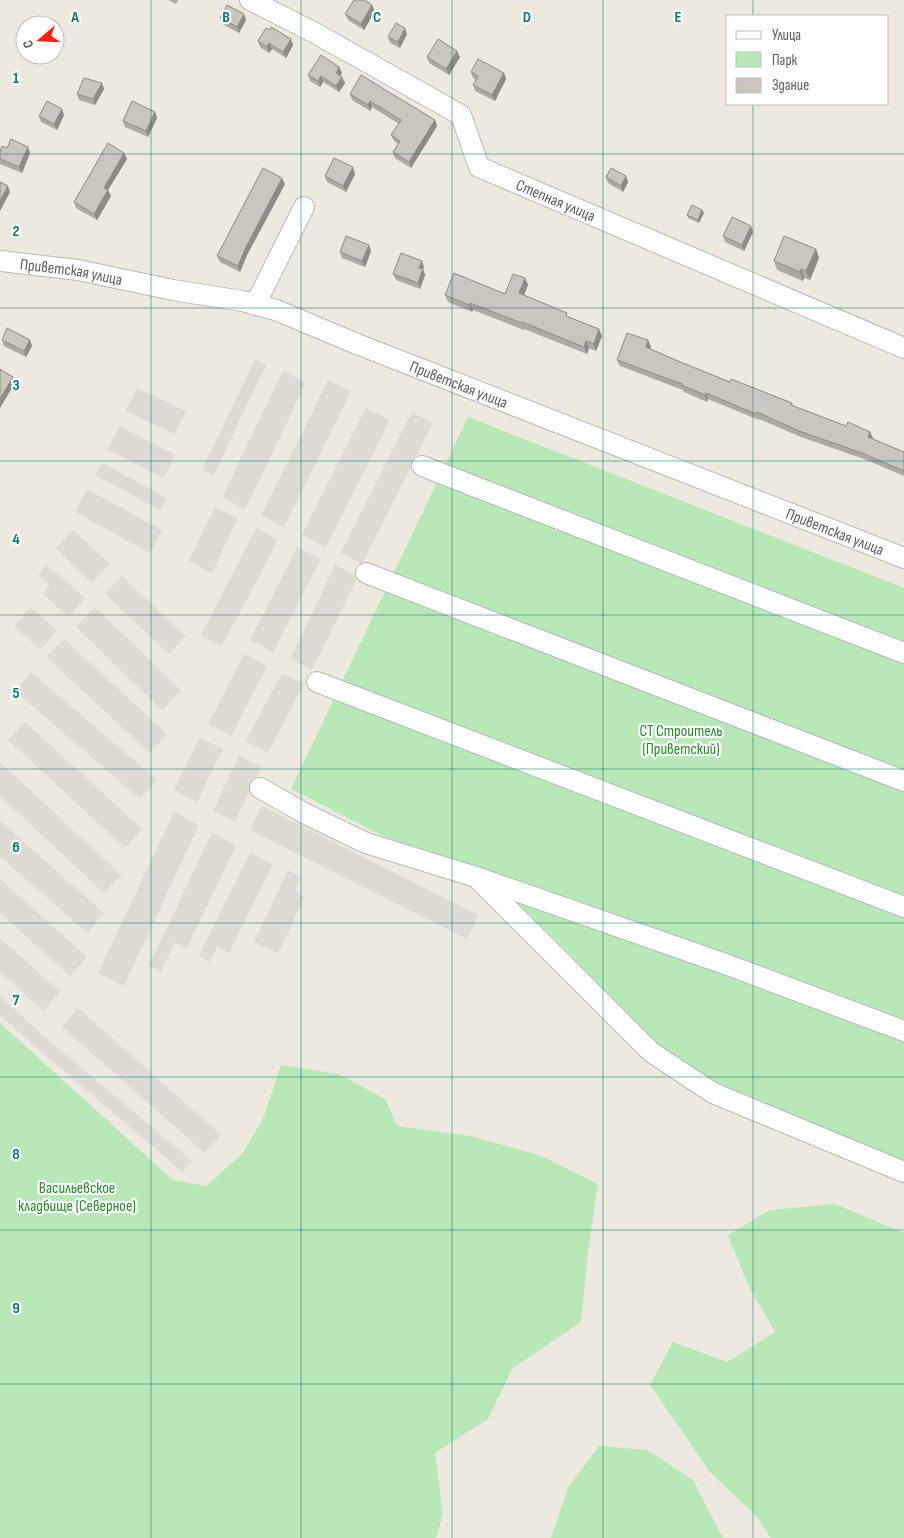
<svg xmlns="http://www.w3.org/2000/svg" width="904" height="1538" font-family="'Sofia Sans Condensed',sans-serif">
	<rect width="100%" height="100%" fill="#ede9df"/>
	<g fill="#dddbd4">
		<path d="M255,359l11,6 -53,111 -11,-6z"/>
		<path d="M283,371l23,12 -61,126 -23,-12z"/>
		<path d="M328,380l23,11 -67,136 -23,-12z"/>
		<path d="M137,388l49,23 -11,23 -49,-23z"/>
		<path d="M366,408l24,12 -64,127 -24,-12z"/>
		<path d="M412,412l21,11 -71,141 -21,-11z"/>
		<path d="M120,426l55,29 -12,23 -56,-29z"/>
		<path d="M102,463l65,35 -7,12 -65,-35z"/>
		<path d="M87,489l75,41 -12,23 -75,-41z"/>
		<path d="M215,507l23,11 -26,55 -23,-12z"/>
		<path d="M256,528l22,12 -56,106 -21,-11z"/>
		<path d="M73,530l37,34 -18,19 -36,-35z"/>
		<path d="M297,547l24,12 -48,93 -23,-12z"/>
		<path d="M47,565l38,33 -17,19 -25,-23 7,-8 -12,-11z"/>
		<path d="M335,565l23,11 -46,94 -22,-11z"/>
		<path d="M122,576l63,60 -16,18 -64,-60z"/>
		<path d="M31,607l26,24 -17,19 -26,-24z"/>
		<path d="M95,607l86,83 -19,20 -86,-83z"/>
		<path d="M64,639l103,95 -17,19 -104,-96z"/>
		<path d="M244,654l23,12 -36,70 -23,-12z"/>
		<path d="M31,672l126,108 -17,19 -125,-108z"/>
		<path d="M282,673l22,11 -36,69 -22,-12z"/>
		<path d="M25,722l117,107 -17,19 -117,-108z"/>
		<path d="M200,738l23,11 -26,53 -23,-12z"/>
		<path d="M239,756l22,11 -26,55 -22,-11z"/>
		<path d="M0,762l121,113 -17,18 -104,-97z"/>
		<path d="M262,806l217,109 -12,24 -217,-109z"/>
		<path d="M174,812l25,13 -75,161 -26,-13z"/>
		<path d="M0,821l104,92 -17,20 -87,-77z"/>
		<path d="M212,833l24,12 -49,103 -12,-6 -14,29 -12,-6z"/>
		<path d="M250,853l23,11 -44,89 -12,-6 -7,15 -11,-6z"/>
		<path d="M288,870l13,7 -6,14 10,6 -27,56 -24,-11z"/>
		<path d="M0,879l87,78 -17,19 -70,-63z"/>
		<path d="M0,938l60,54 -17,19 -43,-39z"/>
		<path d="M0,996l40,37 152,128 -9,11 -152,-129 -31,-28z"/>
		<path d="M78,1008l143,127 -16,18 -143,-126z"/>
	</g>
	<g fill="#b9e8b8">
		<path d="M468,417l436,171v578l-183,-77 -63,-43 -148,-141 4,-21 -133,-49 -90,-46z"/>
		<path d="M0,1023l173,157 33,6 36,-32 21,-35 18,-54 57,9 47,25 12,27 73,10 69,19 59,29 -10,69 -7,69 -69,47 -24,50 -53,34 8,61 -7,24h-436z"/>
		<path d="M835,1204l69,29v305h-133l-16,-23 -45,-43 -60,-87 23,-43 54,20 48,-30 -28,-49 -19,-48 42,-25z"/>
		<path d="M599,1446l49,4 45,30 30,58h-172l17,-50z"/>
	</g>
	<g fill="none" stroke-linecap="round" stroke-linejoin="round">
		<g stroke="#b5b8be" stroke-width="22">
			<g id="minor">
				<path id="s1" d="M250,0l65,33 146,82 18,52 425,181"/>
				<path id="s2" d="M0,261l78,9 95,20 69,11 34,9 81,34 547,214"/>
				<path d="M255,305l49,-98"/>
				<path d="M422,466l482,187"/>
				<path d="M366,573l538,208"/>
				<path d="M317,682l587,225"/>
				<path d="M260,788l44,25 62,30 110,34 252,88 176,66"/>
				<path d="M480,881l171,171 62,41 191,79"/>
			</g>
		</g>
		<use href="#minor" stroke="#fff" stroke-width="20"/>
	</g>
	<g fill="#aeaaa3">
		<path d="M168,0h10l-2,4z"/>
		<path d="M375,11l-11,19 -16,-10 -3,-6z"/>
		<path d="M244,14l2,6 -7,13 -17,-9 -2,-6z"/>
		<path d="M270,30l21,9 2,6 -7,13 -14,-9 -3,4 -9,-6 -2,-6z"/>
		<path d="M407,34l-7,14 -10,-5 -2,-6z"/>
		<path d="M427,57h33l-11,18 -20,-12z"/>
		<path d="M339,67l3,6 -2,2 5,8 -6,9 -16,-10 -3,5 -10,-6 -2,-6z"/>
		<path d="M471,72l33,1 2,6 -11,22 -20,-10 -2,-6 3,-5 -3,-2z"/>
		<path d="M102,83l2,6 -9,16 -16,-5 -2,-6z"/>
		<path d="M350,94l85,26 2,6 -26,42 -16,-10 -2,-6 5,-8 -4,-3 -3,-6 8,-11 -27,-17 -2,4 -18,-11z"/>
		<path d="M155,112l2,6 -9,19 -23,-10 -2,-6z"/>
		<path d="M64,115l-7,15 -16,-8 -2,-6z"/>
		<path d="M28,147l2,6 -8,20 -22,-9v-12l7,-4z"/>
		<path d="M124,153l3,6 -19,31 3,6 -14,24 -21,-12 -2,-6z"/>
		<path d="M355,174l-9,18 -19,-10 -2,-6z"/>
		<path d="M626,176l2,6 -5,10 -15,-9 -2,-6z"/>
		<path d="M285,184l-38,71 -7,17 -20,-10 -3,-6z"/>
		<path d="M702,210l2,3 -5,10 -11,-5 -1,-3z"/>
		<path d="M753,232l-9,19 -19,-9 -2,-6z"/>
		<path d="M816,249l3,9 -9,22 -6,-2 -1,3 -26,-11 -3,-9z"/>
		<path d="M371,251l-6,16 -23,-9 -2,-6z"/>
		<path d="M424,267l-1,2 2,6 -5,14 -24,-9 -3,-6z"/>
		<path d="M525,278l3,7 -4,10 45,22 33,19 -6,15 -7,-3 -2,6 -63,-25v1l-51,-20 -1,2 -24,-10 -3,-7 60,-1z"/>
		<path d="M2,340l30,6 -6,11 -22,-11z"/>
		<path d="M648,340l3,7 -1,2 28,12 52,21 62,21 1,3 53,20 24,6 2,7 32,13v24l-40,-17 -63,-22 -42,-18v1l-51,-21 -1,3 -23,-10 -1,-2 -63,-24 -3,-6z"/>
	</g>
	<g fill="#8d8b85">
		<path d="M372,5l3,6 -11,19 -3,-6z"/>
		<path d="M244,14l2,6 -7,13 -2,-6z"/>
		<path d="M405,28l2,6 -7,14 -2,-6z"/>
		<path d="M291,39l2,6 -7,13 -3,-6z"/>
		<path d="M269,43l3,6 -3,4 -2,-6z"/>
		<path d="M457,51l3,6 -11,18 -3,-6z"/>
		<path d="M339,67l3,6 -4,6 -2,-6z"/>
		<path d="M504,73l2,6 -11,22 -3,-6z"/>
		<path d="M321,76l2,6 -3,5 -2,-6z"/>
		<path d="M342,77l3,6 -6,9 -3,-6z"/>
		<path d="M102,83l2,6 -9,16 -2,-6z"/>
		<path d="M370,101l2,6 -2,4 -2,-6z"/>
		<path d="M62,109l2,6 -7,15 -3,-6z"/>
		<path d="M155,112l2,6 -9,19 -2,-6z"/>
		<path d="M435,120l2,6 -26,42 -2,-6z"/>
		<path d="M28,147l2,6 -8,20 -3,-6z"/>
		<path d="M124,153l3,6 -19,31 3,6 -14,24 -3,-6 10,-26z"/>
		<path d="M353,167l2,7 -9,18 -3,-6z"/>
		<path d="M626,176l2,6 -5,10 -2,-6z"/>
		<path d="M282,178l3,6 -38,71 -7,17 -2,-6 7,-17z"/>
		<path d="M8,186l2,6 -10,19v-10z"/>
		<path d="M702,210l2,3 -5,10 -1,-3z"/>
		<path d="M751,226l2,6 -9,19 -2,-6z"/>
		<path d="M369,245l2,6 -6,16 -3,-6z"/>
		<path d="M816,249l3,9 -9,22 -4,-9z"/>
		<path d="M422,261l2,6 -3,7 -2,-6z"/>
		<path d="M423,269l2,6 -5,14 -2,-6z"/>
		<path d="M801,269l3,9 -1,3 -3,-9z"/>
		<path d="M525,278l3,7 -6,15 -3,-7z"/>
		<path d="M470,303l3,7 -1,2 -3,-7z"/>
		<path d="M599,329l3,7 -6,15 -2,-7z"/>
		<path d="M30,340l2,6 -6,11 -2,-6z"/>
		<path d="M648,340l3,7 -3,6 -2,-6z"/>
		<path d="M586,341l3,7 -2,6 -3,-7z"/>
		<path d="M13,377l2,6 -15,25v-9z"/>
		<path d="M706,393l2,6 -1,3 -2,-7z"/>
		<path d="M870,432l3,6 -2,5 -3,-6z"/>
	</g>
	<g fill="#cac6be" stroke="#8d8b85">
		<path d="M354,0h11l7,5 -11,19 -16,-10z"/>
		<path d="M227,5l17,9 -7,13 -17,-9z"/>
		<path d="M396,23l9,5 -7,14 -10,-5z"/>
		<path d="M271,27l20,12 -8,13 -14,-9 -2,4 -9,-6 8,-13 4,2z"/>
		<path d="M438,39l19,12 -11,18 -19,-12z"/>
		<path d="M321,55l18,12 -3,6 6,4 -6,9 -15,-10 -3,5 -10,-6z"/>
		<path d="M478,59l26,14 -12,22 -19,-10 5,-9 -7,-4z"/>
		<path d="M361,75l74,45 -26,42 -16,-10 7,-11 -9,-6 10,-15 -31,-19 -2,4 -18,-11z"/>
		<path d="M84,78l18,5 -9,16 -16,-5z"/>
		<path d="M47,101l15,8 -8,15 -15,-8z"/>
		<path d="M132,101l23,11 -9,19 -23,-10z"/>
		<path d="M11,139l17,8 -9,20 -19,-8v-7l2,-6 5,2z"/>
		<path d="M108,143l16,10 -20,35 4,2 -14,24 -20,-12z"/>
		<path d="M334,158l19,9 -10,19 -18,-10z"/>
		<path d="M263,168l19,10 -37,71 -7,17 -21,-10z"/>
		<path d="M611,168l15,8 -5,10 -15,-9z"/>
		<path d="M0,182l8,4 -8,15z"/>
		<path d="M692,205l10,5 -4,10 -11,-5z"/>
		<path d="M732,217l19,9 -9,19 -19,-9z"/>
		<path d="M346,236l23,9 -7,16 -22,-9z"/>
		<path d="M784,236l32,13 -10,22 -5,-2 -1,3 -26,-11z"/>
		<path d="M401,253l21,8 -3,7 4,1 -5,14 -25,-9z"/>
		<path d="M454,273l51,21 8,-20 12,4 -6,15 48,20 -1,3 33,13 -5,15 -8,-3 -2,6 -62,-25 -1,1 -51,-20 -1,2 -24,-10z"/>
		<path d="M7,328l23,12 -6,11 -22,-11z"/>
		<path d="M627,333l21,7 -2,7 32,14 52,21 1,-3 61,24 -1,2 55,21 2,-4 22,10 -2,5 36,15v19l-42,-18 -63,-22 -42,-19 -1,2 -50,-21 -1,2 -24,-10 1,-1 -65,-24z"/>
		<path d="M0,369l13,8 -13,22z"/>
	</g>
	<path fill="none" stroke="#0f766e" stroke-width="1" stroke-opacity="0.55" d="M151,0v1538M301,0v1538M452,0v1538M603,0v1538M753,0v16M753,104v1434M0,154h904M0,308h904M0,461h904M0,615h904M0,769h904M0,923h904M0,1077h904M0,1230h904M0,1384h904"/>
	<g text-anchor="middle" stroke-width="4.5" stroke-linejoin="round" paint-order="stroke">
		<g font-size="16" fill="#585d62" stroke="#fff">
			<text dy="6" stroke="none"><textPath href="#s1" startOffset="379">Степная улица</textPath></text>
			<text dy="6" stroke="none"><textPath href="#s2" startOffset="72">Приветская улица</textPath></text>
			<text dy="6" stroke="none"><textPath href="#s2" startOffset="478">Приветская улица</textPath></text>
			<text dy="6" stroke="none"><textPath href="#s2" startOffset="882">Приветская улица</textPath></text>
		</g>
		<g font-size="16" fill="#2c862d" stroke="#fff">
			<text x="681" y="736">СТ Строитель<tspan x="681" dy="18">(Приветский)</tspan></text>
			<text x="77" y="1193">Васильевское<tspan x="77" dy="18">кладбище (Северное)</tspan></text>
		</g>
	</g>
	<g font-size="16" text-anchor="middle" font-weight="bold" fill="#0f766e" stroke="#fff" stroke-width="4.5" stroke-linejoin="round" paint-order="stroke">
		<text x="75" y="22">A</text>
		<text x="226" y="22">B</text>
		<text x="377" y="22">C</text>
		<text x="527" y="22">D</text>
		<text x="678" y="22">E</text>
		<text x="16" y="83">1</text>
		<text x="16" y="236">2</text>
		<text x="16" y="390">3</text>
		<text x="16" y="544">4</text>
		<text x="16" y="698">5</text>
		<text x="16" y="852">6</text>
		<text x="16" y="1005">7</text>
		<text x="16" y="1159">8</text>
		<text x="16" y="1313">9</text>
	</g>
	<rect x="726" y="15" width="162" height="90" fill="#ffffff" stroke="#bcbec0"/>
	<rect x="736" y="31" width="25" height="8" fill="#ffffff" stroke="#bcbec0"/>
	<text x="772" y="40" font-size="15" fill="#585d62">Улица</text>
	<rect x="736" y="52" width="25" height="15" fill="#b9e8b8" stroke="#bcbec0"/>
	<text x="772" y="65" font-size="15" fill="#585d62">Парк</text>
	<rect x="736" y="78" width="25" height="15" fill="#cac6be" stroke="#bcbec0"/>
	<text x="772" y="90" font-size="15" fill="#585d62">Здание</text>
	<g transform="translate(40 40) rotate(251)"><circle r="24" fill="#ffffff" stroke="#bcbec0"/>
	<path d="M0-4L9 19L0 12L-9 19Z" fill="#fa2217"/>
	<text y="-8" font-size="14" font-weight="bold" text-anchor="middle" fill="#585d62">С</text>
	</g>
</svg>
